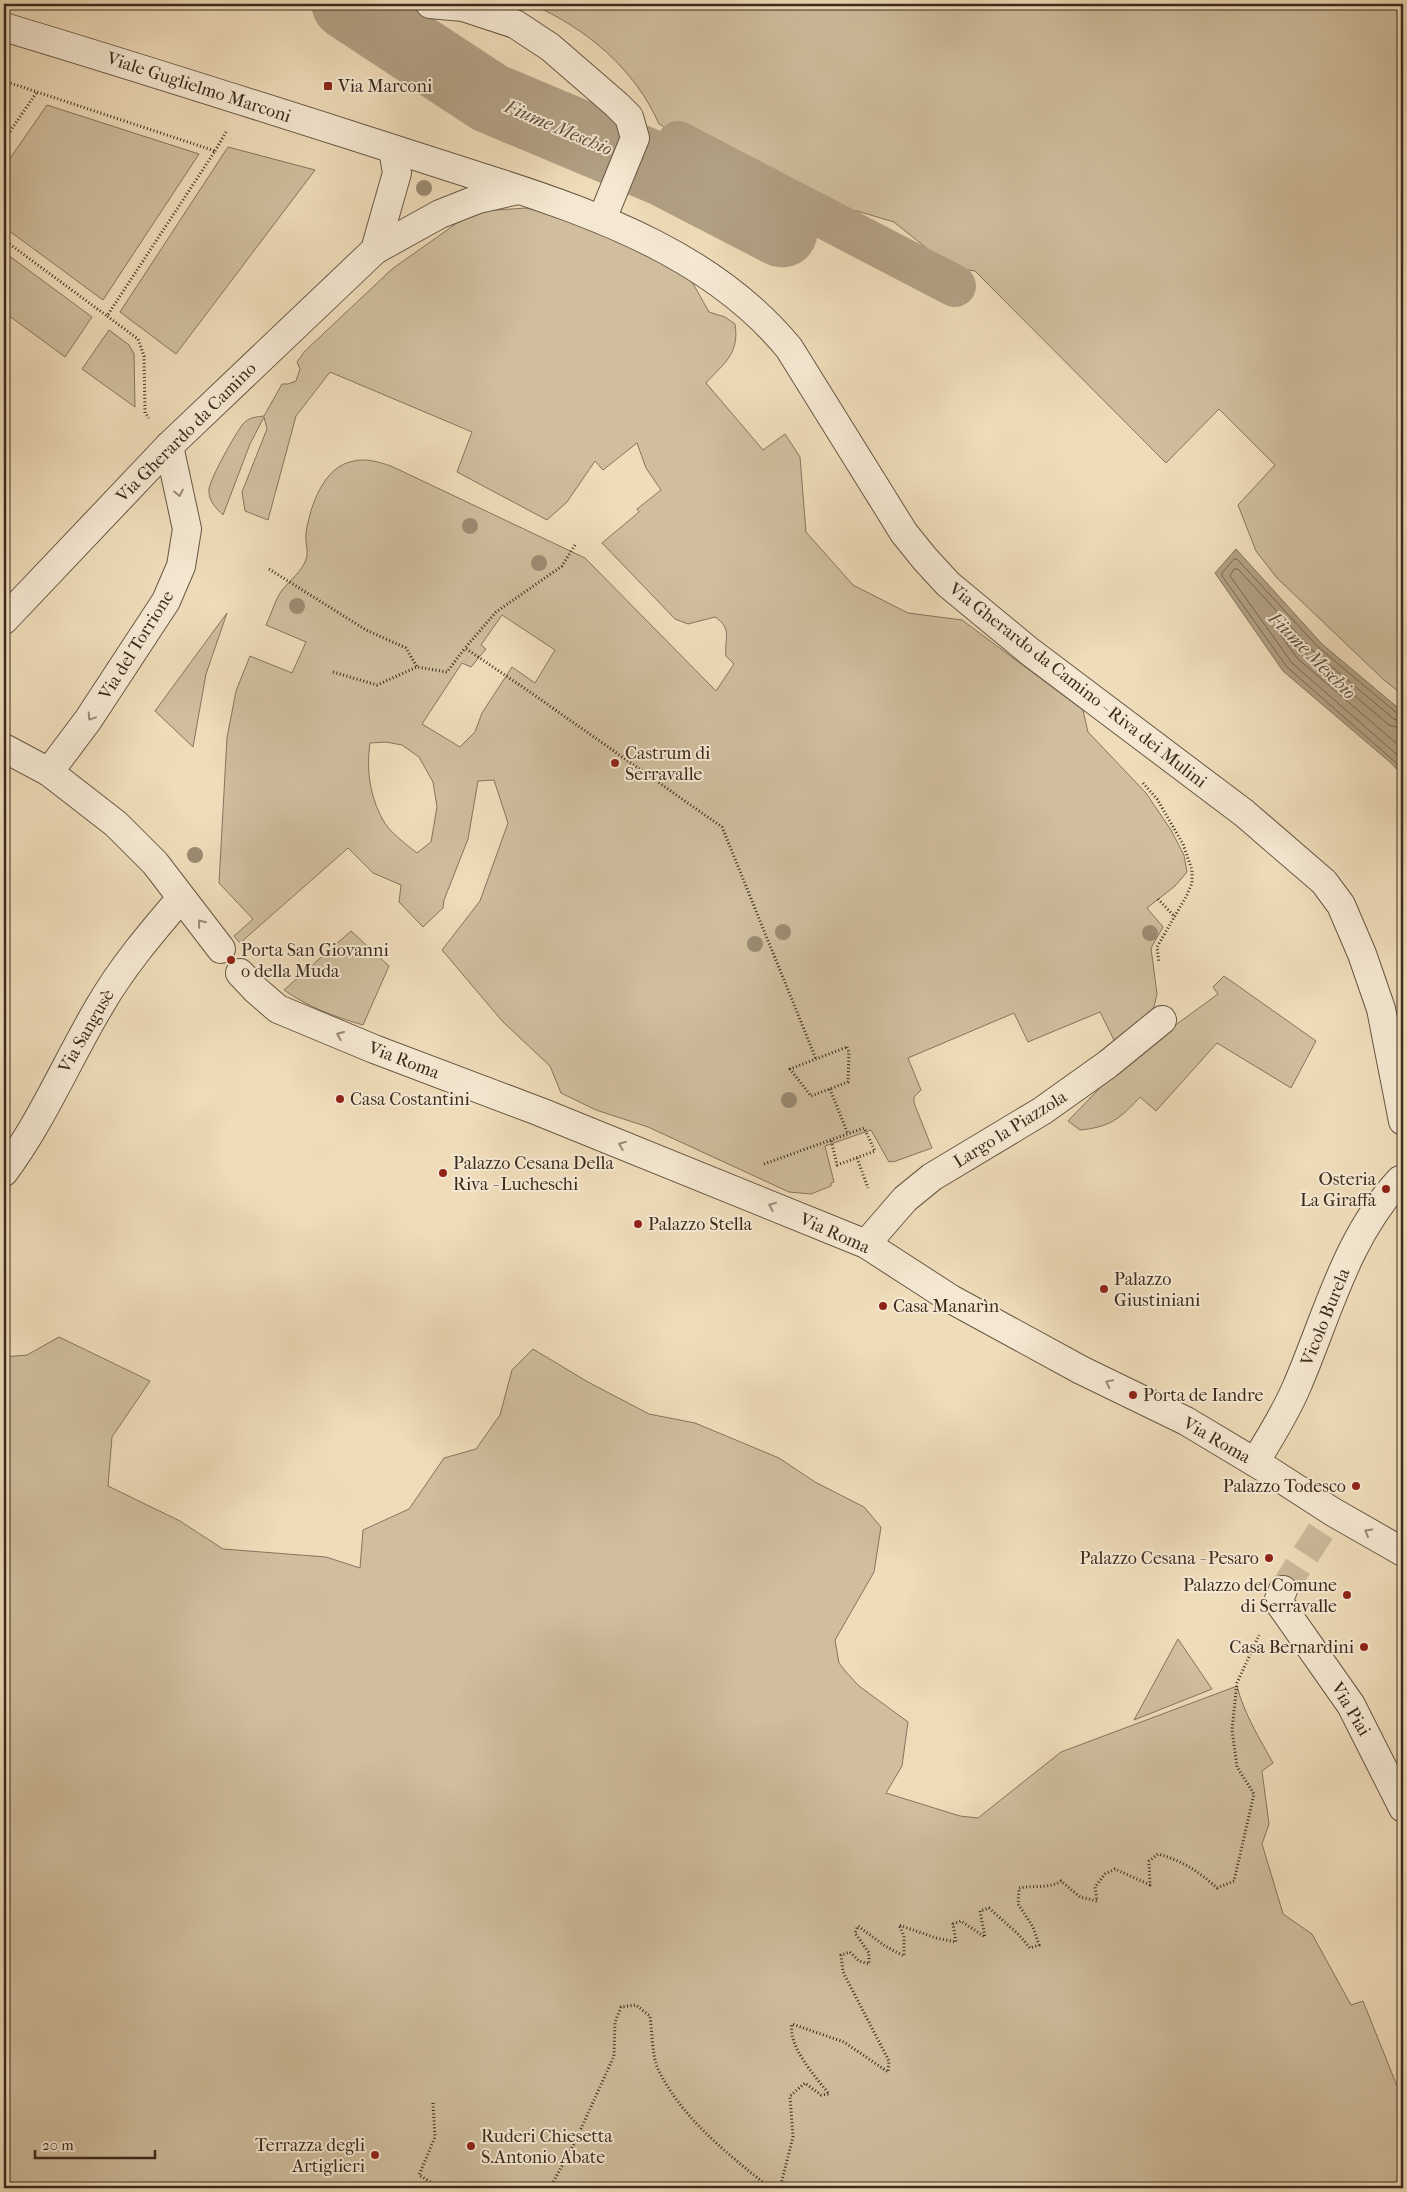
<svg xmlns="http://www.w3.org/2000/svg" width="1407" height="2192" font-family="'IM FELL French Canon',serif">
	<rect width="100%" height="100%" fill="#efdcb9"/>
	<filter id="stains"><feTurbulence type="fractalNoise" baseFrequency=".004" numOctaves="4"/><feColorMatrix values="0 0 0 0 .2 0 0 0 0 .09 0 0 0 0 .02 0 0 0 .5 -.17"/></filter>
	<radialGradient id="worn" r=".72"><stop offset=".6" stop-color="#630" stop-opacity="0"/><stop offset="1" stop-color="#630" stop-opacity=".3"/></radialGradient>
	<g fill="#d0be9e" stroke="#86745e" fill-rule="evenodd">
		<path d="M531,4h872v691l-19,-15 -107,-102 -21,-27 -18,-46 37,-40 -56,-56 -53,54 -191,-192 -25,-4 -56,-45 -37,-11 -22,-3 -7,12 -169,-96c-24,-55 -73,-96 -128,-120z"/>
		<path d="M47,105l152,49 -96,146 -99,-73v-60z"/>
		<path d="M228,147l87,23 -139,184 -56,-42z"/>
		<path d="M526,208l43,10 118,55 22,39 16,5 10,7c5,30 -12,40 -29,59l57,67 22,-16 15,23 6,75 47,53 55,28 54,7 121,90 5,22 58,61 25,37 13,25 3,17 -12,14 -28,22 16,19 -12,21 6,46 -4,17 -36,35 -17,-34 -72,30 -14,-29 -106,45 13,32 -7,7v6l18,45 -39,14 -1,-1 -3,1 -18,-32 -46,16 9,36 -3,1v3l-20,8 -22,-2 -141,-65 -52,-17 -35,-17 -11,-27 -47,-44 -61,-72 38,-49 28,-78 -14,-43 -16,1 -10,58 -24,61 -1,8 -20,19 -24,-25 2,-17 -28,-12 -25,-25 -108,95 -6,-7 19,-17 -34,-36 8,-145 9,-47 14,-35 42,17 14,-31 -40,-17c5,-10 8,-22 14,-32 8,-12 24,-22 27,-37 1,-7 -2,-15 -1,-23 4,-26 17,-67 48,-72 12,-3 25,1 37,5l194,92 131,133 18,-27 -8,-8c-2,-18 7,-27 -11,-39l-27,7 -13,-5 -73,-76 37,-31 -2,-3 24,-19 -15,-22 -9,-25 -34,27 -8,-9 -28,41 -20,18 -90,-48 15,-40 -142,-60 -34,44 -28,104 -23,-9 -3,-19 25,-63 -3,-12 -14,27 -27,71c-7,-7 -15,-14 -14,-26 2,-12 26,-55 34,-65 6,-7 13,-7 21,-8l18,-32h6l8,-3 4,-12 -3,-7 8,-11 87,-82 65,-46 25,-12zM502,615l53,35 -20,33 -23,-16 -30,46 -7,19 -15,15 -38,-23 40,-61 9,4 15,-18 -5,-4zM386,742l16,3 17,12 14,25 4,25 -6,35 -14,11c-11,-9 -28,-21 -34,-33 -13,-23 -17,-51 -13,-77z"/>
		<path d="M4,252l88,65 -27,40 -61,-45z"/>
		<path d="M109,330l20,15 5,9 1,53 -53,-38z"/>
		<path d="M227,613l-21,61 -13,73 -38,-36z"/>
		<path d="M351,931l38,35 -26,59c-30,-9 -53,-17 -79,-35z"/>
		<path d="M1224,976l92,65 -25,47 -74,-45 -61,68 -16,-14c-20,22 -30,30 -60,33l-12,-9 57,-59 93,-68 -5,-7z"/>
		<path d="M59,1337l91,44 -38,56 -4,49 72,35 43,28 103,8 34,11 3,-38 46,-21 35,-51 32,-9 24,-34 12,-45 21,-21 55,33 61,32 46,9 84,35 36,24 49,25 17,20 -7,45 -39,68 4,23 7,9 13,14 49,36 -6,44 -16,27 74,23 18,2 83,-66 176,-66c7,28 23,53 36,77l-11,8 7,53 -7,20 19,63 2,7 29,20 39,71 12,-4 40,100v87h-1399v-831l23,-2z"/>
		<path d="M1178,1639l34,50 -78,31z"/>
	</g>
	<path fill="#b2a084" stroke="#82715b" d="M1236,549l86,95 81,68v64l-12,-13 -108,-92 -68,-98z"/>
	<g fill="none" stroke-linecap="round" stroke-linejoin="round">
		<g stroke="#766650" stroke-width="1">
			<path d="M1403,715l-5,-1 -80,-67 -81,-88h-3l-12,14v3l65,91 116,102"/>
			<path d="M1403,722l-9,-3 -80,-67 -76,-83h-4l-4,7 62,87 111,97"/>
			<path d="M1403,729l-14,-4 -80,-68 -27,-29 -3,1 -1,2 19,27 106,91"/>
		</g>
		<path stroke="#b2a084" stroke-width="42" d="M678,142l277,144"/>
		<path stroke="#b2a084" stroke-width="71" d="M347,4l143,94 174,73 118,61"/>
		<path stroke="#cbb99a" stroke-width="28" stroke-dasharray="28 14" stroke-linecap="butt" d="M1283,1590l43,-67"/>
		<g stroke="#685744" stroke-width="30">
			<g id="minor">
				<path d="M430,4l33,3 52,17 35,23 67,58 12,12 6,21 -33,81"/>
				<path d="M4,27c117,35 233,72 349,109 47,15 93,30 140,45 108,35 221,76 296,167l115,185 21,26 23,25 81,67 215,162 80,69 17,23 21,49 19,55 22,112"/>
				<path d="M375,250l65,-36 38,-15 40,-9"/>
				<path d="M4,620l165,-174 206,-196 22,-77 -4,-24"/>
				<path d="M4,748l45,24 67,52 39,39 66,86"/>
				<path d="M49,772l39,-52 78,-119 15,-35 6,-37 -18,-83"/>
				<path d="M240,973l16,17 22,19 96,40 164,62 328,133 85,55 130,71 105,51 85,51 62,40 70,40"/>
				<path d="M4,1172c38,-51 63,-111 95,-165 23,-40 52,-74 82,-109"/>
				<path d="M866,1244l39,-45 27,-22 110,-66 66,-47 54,-44"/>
				<path d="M1255,1462c15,-24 31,-50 42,-76 31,-72 49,-148 103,-206l3,-1"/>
				<path d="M1283,1590l-4,9 1,5 71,101 52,103"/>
			</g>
		</g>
		<g stroke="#3b2b1d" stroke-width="3" stroke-dasharray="1 2.5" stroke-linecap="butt">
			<path d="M4,81l211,70 -108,165 31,23 6,17 1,57 4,5"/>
			<path d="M4,140l33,-48"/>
			<path d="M215,151l11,-19"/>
			<path d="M4,240l103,76"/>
			<path d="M575,545l-13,21 -66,46 -31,36 62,42 195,137 94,232"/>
			<path d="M269,569l97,61 40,18 11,19"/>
			<path d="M333,672l44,13 40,-18 30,5 18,-24"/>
			<path d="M1143,783l14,16 26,45 9,26v13l-5,12 -30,52 2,16"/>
			<path d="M1158,899l17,18"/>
			<path d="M847,1047l2,5 -1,30 -37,14 -21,-27z"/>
			<path d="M830,1089l18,45"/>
			<path d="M857,1158l11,30"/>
			<path d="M764,1164l100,-36 11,23 -38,14 -6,-25"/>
			<path d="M433,2103l2,34 -16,38 21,13"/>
			<path d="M550,2188l25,-46 39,-86 1,-34 6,-15 15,-2 14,11c2,14 2,40 8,53 24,50 70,85 112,119"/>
			<path d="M780,2188l13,-51 -3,-41 15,-13 16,12 8,-1c-14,-18 -41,-47 -37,-70l52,18 44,30 1,-11 -46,-89 -2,-17 9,-3 9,9 10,3v-11l-14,-20 3,-7 27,20 19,10v-20l-5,-11 37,13 20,4 -3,-18 8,-3 24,16 -5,-26 9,-3 30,27 11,13 9,-3 -6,-18 -15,-23 1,-16c14,-3 31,1 42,-7l19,16 17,4 -2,-14 10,-13 10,-5 35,16 -1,-24 9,-7c25,7 40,17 59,34l17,-7 20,-87 -17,-27 -5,-37 5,-47 22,-48"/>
		</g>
		<use href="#minor" stroke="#f5e8d2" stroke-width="28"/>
	</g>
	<g fill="#9c8b72">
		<circle cx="424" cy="188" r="8"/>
		<circle cx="470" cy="526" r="8"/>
		<circle cx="539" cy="563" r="8"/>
		<circle cx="297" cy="606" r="8"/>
		<circle cx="195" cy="855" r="8"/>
		<circle cx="783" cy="932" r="8"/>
		<circle cx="1150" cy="933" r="8"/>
		<circle cx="755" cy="944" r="8"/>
		<circle cx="789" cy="1100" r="8"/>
	</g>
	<defs><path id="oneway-chevron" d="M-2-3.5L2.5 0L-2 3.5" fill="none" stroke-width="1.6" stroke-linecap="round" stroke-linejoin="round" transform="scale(1.25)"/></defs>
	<g stroke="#988a78">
		<use href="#oneway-chevron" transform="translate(179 493) rotate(78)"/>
		<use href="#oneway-chevron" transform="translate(91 717) rotate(124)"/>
		<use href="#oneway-chevron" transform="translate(201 923) rotate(-128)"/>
		<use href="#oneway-chevron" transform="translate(340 1035) rotate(-157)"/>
		<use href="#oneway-chevron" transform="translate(622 1145) rotate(-158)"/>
		<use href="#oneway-chevron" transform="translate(772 1206) rotate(-158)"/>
		<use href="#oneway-chevron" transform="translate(1109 1383) rotate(-154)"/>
		<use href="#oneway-chevron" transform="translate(1368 1532) rotate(-150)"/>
	</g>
	<g fill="#8f2418" stroke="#f5e8d2" stroke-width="2">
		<rect x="323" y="81" width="10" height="10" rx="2.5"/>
		<circle cx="615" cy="763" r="5"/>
		<circle cx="231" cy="960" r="5"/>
		<circle cx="340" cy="1099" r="5"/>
		<circle cx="443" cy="1173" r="5"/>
		<circle cx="1386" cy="1189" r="5"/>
		<circle cx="638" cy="1224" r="5"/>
		<circle cx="1104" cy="1289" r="5"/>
		<circle cx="883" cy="1306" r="5"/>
		<circle cx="1133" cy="1395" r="5"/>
		<circle cx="1356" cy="1486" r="5"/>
		<circle cx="1269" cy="1558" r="5"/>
		<circle cx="1347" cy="1595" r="5"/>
		<circle cx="1364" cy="1647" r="5"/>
		<circle cx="471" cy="2146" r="5"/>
		<circle cx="375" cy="2155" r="5"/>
	</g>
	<g text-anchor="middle" stroke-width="4" stroke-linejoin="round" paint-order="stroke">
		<g font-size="18" fill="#3b2b1d" stroke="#f5e8d2" text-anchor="start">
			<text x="338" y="92">Via Marconi</text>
			<text x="625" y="759">Castrum di<tspan x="625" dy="21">Serravalle</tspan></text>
			<text x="241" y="956">Porta San Giovanni<tspan x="241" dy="21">o della Muda</tspan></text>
			<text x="350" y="1105">Casa Costantini</text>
			<text x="453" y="1169">Palazzo Cesana Della<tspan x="453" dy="21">Riva - Lucheschi</tspan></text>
			<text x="1376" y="1185" text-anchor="end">Osteria<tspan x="1376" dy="21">La Giraffa</tspan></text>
			<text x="648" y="1230">Palazzo Stella</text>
			<text x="1114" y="1285">Palazzo<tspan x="1114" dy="21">Giustiniani</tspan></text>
			<text x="893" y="1312">Casa Manarìn</text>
			<text x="1143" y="1401">Porta de Iandre</text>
			<text x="1346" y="1492" text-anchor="end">Palazzo Todesco</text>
			<text x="1259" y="1564" text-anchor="end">Palazzo Cesana - Pesaro</text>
			<text x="1337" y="1591" text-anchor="end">Palazzo del Comune<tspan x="1337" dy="21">di Serravalle</tspan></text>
			<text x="1354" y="1653" text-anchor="end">Casa Bernardini</text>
			<text x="481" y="2142">Ruderi Chiesetta<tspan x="481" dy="21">S.Antonio Abate</tspan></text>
			<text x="365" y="2151" text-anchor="end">Terrazza degli<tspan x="365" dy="21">Artiglieri</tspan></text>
		</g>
		<g font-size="18" fill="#3b2b1d" stroke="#f5e8d2">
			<text transform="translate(199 87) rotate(18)" y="6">Viale Guglielmo Marconi</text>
			<text transform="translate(186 432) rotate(-45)" y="6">Via Gherardo da Camino</text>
			<text transform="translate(136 645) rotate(-58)" y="6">Via del Torrione</text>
			<text transform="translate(1078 685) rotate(38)" y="6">Via Gherardo da Camino - Riva dei Mulini</text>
			<text transform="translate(86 1031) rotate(-60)" y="6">Via Sangusè</text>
			<text transform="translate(404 1060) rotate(21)" y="6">Via Roma</text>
			<text transform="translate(1010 1129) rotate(-32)" y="6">Largo la Piazzola</text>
			<text transform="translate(835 1233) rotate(24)" y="6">Via Roma</text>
			<text transform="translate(1325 1317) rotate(-68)" y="6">Vicolo Burela</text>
			<text transform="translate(1217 1440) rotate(30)" y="6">Via Roma</text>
			<text transform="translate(1351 1709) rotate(59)" y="6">Via Piai</text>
		</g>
		<g font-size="19" font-style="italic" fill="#5f4e3c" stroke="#f5e8d2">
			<text transform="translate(559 127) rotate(23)" y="7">Fiume Meschio</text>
			<text transform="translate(1313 655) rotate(45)" y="7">Fiume Meschio</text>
		</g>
	</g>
	<rect width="1407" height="2192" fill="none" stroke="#efdcb9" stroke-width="20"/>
	<rect x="5" y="5" width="1397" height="2182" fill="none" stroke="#3b2b1d" stroke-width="2.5"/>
	<rect x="10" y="10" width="1387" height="2172" fill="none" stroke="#3b2b1d"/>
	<path d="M35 2150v8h120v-8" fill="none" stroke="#3b2b1d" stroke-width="2.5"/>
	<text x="42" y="2150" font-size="15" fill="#3b2b1d" stroke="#f5e8d2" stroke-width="4" paint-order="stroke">20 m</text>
	<rect width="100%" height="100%" filter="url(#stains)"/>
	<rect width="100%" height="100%" fill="url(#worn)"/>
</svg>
